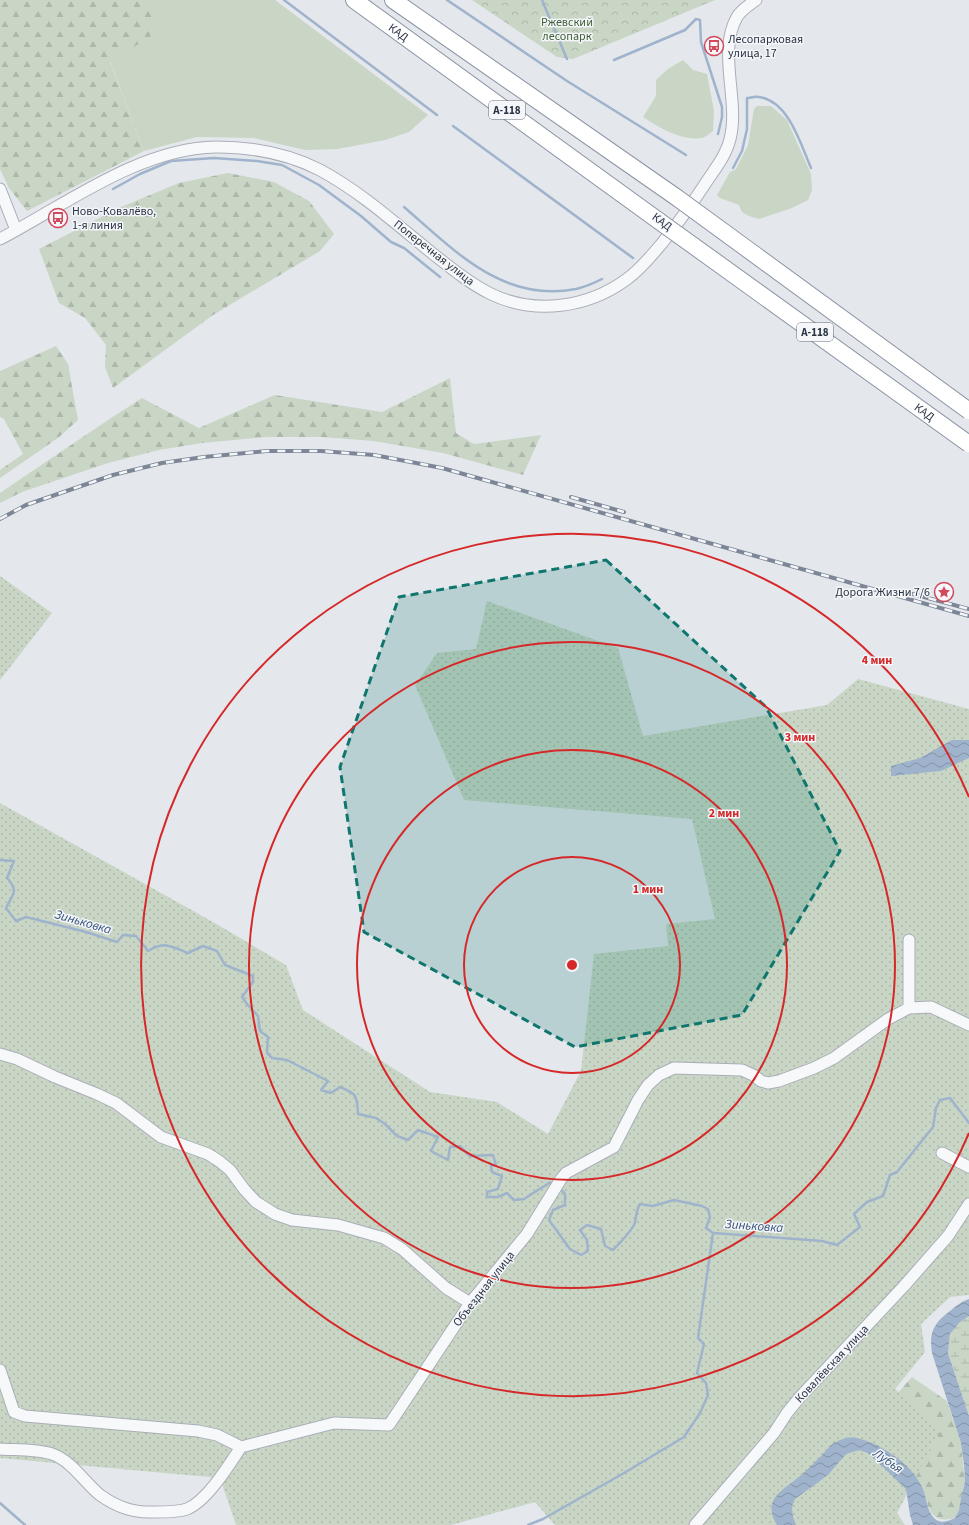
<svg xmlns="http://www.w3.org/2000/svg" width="969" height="1525" viewBox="0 0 969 1525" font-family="'Source Sans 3',sans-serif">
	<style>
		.grass { fill: #c9d6c5 }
		.forest { fill: url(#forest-firs) }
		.wetland { fill: url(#wetland-marsh) }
		.park { fill: url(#park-crowns) }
		.garden { fill: url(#garden-dots) }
		.water { fill: url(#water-waves) }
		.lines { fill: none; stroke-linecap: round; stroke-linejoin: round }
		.stream { stroke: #9fb4cc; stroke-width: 2.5 }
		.minor-casing { stroke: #a9aeb7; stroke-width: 13 }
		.highway-casing { stroke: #8b94a3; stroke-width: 18 }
		.minor { stroke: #f7f8fa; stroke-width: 11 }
		.highway { stroke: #fff; stroke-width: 16 }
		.rail-casing { stroke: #7d8696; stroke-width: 4 }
		.rail { stroke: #f4f6f9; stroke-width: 2.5; stroke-dasharray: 8; stroke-linecap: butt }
		.highway-bridge-casing { stroke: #8b94a3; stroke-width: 18; stroke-linecap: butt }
		.highway-bridge { stroke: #fff; stroke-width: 16 }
		.marked { fill: #0f766e; fill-opacity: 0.2; stroke: #0f766e; stroke-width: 3; stroke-dasharray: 8 5; stroke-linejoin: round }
		.ring { fill: none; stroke: #d62828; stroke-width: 2 }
		.labels { text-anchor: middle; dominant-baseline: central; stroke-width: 3; stroke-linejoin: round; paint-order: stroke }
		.shield { fill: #f4f6f9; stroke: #676e7b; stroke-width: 1 }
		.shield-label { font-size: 11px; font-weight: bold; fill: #2b3445 }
		.park-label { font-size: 12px; fill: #3f6138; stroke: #f4f6f9 }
		.street-label { font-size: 12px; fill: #2b3445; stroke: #f4f6f9 }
		.poi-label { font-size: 12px; fill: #2b3445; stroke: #f4f6f9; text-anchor: start }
		.water-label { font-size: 13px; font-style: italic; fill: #34527a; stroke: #f4f6f9 }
		.centre { fill: #d62828; stroke: #f4f6f9; stroke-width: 2 }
		.ring-label { font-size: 12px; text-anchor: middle; font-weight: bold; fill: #d62828; stroke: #f4f6f9; stroke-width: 3; stroke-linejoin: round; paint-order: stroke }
	</style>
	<defs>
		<pattern id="forest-firs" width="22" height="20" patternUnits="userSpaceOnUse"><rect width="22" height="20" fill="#c9d6c5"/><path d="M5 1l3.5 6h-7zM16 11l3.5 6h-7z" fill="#adb8ab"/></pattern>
		<pattern id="wetland-marsh" width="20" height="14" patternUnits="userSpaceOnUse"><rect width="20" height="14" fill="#c9d6c5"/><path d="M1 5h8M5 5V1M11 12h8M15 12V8" fill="none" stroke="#adb8ab"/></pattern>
		<pattern id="park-crowns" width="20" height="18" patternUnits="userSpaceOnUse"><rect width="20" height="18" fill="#c9d6c5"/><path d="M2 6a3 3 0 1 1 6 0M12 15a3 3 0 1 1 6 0" fill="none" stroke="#adb8ab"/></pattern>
		<pattern id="garden-dots" width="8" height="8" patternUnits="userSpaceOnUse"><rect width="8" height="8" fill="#c9d6c5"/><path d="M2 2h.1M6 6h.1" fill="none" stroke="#adb8ab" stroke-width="1.8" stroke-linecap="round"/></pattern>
		<pattern id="water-waves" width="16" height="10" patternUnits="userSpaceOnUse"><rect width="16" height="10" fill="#9fb4cc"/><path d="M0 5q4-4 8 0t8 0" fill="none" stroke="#8293a7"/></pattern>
	</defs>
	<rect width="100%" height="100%" fill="#e4e7ec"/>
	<path class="grass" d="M150,0H275L428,115L409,132L385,140L338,149L305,150L254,138L197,137L144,151L110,61L156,33V8Z
		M683,60L693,70L707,74L714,111L713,131C710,133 706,137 702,138C681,141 660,128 643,117L656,96V80L668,69Z
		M757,106H771L787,120L811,174L812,190L808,200L792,208L759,219L749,216L742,212L739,205L720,198L717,195L730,172L736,169L748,145L754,109Z"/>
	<path class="forest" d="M0,0H150L156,8V33L110,62L144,151L27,211L9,188L0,169Z
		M228,173L274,182L309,201L334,234L320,251L213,315L113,388L105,367L106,345L85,318L59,303L39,249L121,207L179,183Z
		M56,346L68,364L78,420L58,438L0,478V470L23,454L4,419L0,417V371Z
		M450,378L456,433L474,444L541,435L523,475L443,453L374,441L321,437H267L202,443L159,450L108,463L22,492L0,503V493L105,422L142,398L199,428L275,395L382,412Z
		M912,1377L947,1401L961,1443L965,1482L961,1497L959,1510L955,1518C928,1525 929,1505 922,1486L734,1494L880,1413Z"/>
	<path class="wetland" d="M969,1316V1416L948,1353L950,1334L960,1322Z"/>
	<path class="park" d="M472,0H715L573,59L557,57Z"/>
	<path class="garden" d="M0,576L52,613L0,680Z
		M487,601L618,648L643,736L827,705L858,679L969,709V1295L950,1297L921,1324L925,1352L895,1389L941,1430L897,1513L905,1525H555L535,1502L451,1525H236L220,1478L0,1458V803L213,922L286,965L303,1010L430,1092L497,1102L548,1134L581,1071L594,954L668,946L666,924L715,919L692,819L464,800L415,685L437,653L476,649Z"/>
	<path class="water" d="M952,740H969V758L941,771L891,776V766L920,758Z
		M969,1299V1316L960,1322L950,1334L948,1353L969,1416V1525H913L910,1515L906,1489L868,1453L859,1450L846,1454L828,1475L795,1499L792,1507L793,1517L796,1525H777C772,1517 769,1508 774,1499C780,1490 790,1484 799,1477C807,1470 814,1463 821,1456C825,1452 829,1446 834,1443C841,1439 850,1436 857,1438C881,1443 914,1466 923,1489C927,1499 927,1512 935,1519C941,1524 949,1521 955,1518L959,1510L961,1497L965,1482L964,1465L961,1443L932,1353C929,1332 933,1324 950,1311C956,1306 962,1301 969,1299Z"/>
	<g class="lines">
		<path class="stream" d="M284,0L437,115
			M447,0L567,81L686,155
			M542,0L567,59
			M614,60L685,30L696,19L700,20L701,42L722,107V117L718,134
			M453,126L633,258
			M733,168L742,151L747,129V98C750,98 755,96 759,97C789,101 801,145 811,168
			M113,189L140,174L171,161L214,158L257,161L282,165L319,185L361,216L391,242L404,248L440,277
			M404,207C455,251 503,303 576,289C585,287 594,283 602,279
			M0,860L14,861L7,878C19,891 13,894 6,908L16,921L26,917L86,932L117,942L123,935L136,936L148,951C165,941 171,946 188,953L203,946L217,951L225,965L253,976V982L242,997L247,1004L258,1016L260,1031L268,1037L267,1053L272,1058L287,1060L328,1081L321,1090L331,1093L340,1087C357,1094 357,1095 358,1114L376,1118L385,1124L397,1136L408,1140L418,1130L438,1137L431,1151L448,1160L450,1147L460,1146L470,1156L493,1155L496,1165H491L492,1172L502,1176L498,1189L487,1192V1197H498L507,1193L514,1200L524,1199L549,1183L553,1184
			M559,1187L565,1194V1205L553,1210L549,1220L570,1249L581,1255L588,1251L587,1240L580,1230L587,1225L601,1229L605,1246L613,1250C621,1242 629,1234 634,1225C637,1218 635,1212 640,1204L653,1206L674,1200L702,1206L708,1209L710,1217L706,1228L713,1233L822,1241L837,1245L860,1227L854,1214L867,1202L883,1196L890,1175L897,1172L933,1127L936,1108L940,1100L950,1098L969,1123
			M0,1503L25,1525
			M528,1525L543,1519L624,1473L684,1437L700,1413L708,1395L706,1383L697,1373L704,1344L698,1338L713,1233"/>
		<defs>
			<path id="minor" d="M0,189L16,230
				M0,239C65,205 140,148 216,147C253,147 287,153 320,170C361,192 396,224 432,253C451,268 469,283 491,294C535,315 588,308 627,279C641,269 652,255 663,242C678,223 692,204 705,184C714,170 726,156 730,139C740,101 717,52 737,17C741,10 749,5 756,0
				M909,1008V940
				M0,1054L17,1059L55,1077L97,1094L116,1103L161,1137L208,1154L219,1161L230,1170L244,1189L256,1202L275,1214L292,1220L338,1225L384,1238L402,1249L446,1288L470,1303
				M942,1153L969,1167
				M0,1370L14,1412L25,1416L198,1431L217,1435L241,1447
				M0,1449C15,1450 37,1449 52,1454C72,1461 84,1482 100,1495C117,1507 133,1513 154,1512C163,1512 179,1512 187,1509C207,1501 229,1465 241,1447L334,1423L389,1425L470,1303L527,1234L561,1179L566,1173L614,1147L638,1100L648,1085L659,1075L674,1068L742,1070L753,1075L761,1081L768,1083L779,1081L814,1068L834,1058L888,1019L909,1008L931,1007L969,1025
				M695,1525L774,1433L787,1413L800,1397L904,1286L948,1236L969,1204"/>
			<g id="highway">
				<path id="s1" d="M354,0L659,221"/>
				<path d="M393,0L676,197"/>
			</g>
		</defs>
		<use href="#minor" class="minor-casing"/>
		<use href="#highway" class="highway-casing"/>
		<use href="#minor" class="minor"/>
		<use href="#highway" class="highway"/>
		<defs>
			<path id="rail" d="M571,497L624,512
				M0,519L26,505L113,475L162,463L204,457L267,451H321L374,455L442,468L969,616
				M913,594L969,609"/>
		</defs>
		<use href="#rail" class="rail-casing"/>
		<use href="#rail" class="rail"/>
		<defs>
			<g id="highway-bridge">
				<path d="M676,197L969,411"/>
				<path id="s2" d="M659,221L969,444"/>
			</g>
		</defs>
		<use href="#highway-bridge" class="highway-bridge-casing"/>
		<use href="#highway-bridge" class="highway-bridge"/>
	</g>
	<path class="marked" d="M606,560L766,707L840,851L742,1015L575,1047L364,932L340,767L399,597Z"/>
	<g class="ring">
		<circle cx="572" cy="965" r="108"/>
		<circle cx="572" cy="965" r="215"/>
		<circle cx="572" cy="965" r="323"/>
		<path d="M969 1133A431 431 0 1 1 969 797"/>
	</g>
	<defs>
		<symbol id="bus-ring" viewBox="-11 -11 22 22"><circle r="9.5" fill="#f4f6f9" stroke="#d1495b" stroke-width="1.5"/><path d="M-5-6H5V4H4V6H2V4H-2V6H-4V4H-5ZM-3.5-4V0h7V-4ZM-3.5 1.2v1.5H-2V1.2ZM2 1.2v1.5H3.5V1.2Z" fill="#d1495b"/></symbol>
		<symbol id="sight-ring" viewBox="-11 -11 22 22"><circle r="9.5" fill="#f4f6f9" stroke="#d1495b" stroke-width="1.5"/><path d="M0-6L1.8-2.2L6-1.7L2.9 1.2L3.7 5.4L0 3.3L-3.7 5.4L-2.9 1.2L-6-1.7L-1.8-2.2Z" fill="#d1495b"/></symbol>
	</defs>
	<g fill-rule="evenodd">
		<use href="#bus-ring" x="703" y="35" width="22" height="22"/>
		<use href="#bus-ring" x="47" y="207" width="22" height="22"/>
		<use href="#sight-ring" x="933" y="581" width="22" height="22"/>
	</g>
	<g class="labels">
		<g class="shield">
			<rect x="489" y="101" width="36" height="18" rx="3"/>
			<rect x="797" y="323" width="36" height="18" rx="3"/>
		</g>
		<g class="shield-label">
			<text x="507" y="110">А-118</text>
			<text x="815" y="332">А-118</text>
		</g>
		<g class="park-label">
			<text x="567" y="22">Ржевский<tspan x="567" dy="14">лесопарк</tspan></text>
		</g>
		<g class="street-label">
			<text stroke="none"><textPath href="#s1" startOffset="55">КАД</textPath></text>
			<text transform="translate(662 222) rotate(36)">КАД</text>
			<text transform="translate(434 253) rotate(38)">Поперечная улица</text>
			<text stroke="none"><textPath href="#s2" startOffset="327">КАД</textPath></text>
			<text transform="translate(484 1289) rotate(-52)">Объездная улица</text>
			<text transform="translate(832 1364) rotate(-47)">Ковалёвская улица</text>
		</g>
		<g class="poi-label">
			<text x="728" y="39">Лесопарковая<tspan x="728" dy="14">улица, 17</tspan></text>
			<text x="72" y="211">Ново-Ковалёво,<tspan x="72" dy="14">1-я линия</tspan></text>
			<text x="930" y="592" text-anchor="end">Дорога Жизни 7/6</text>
		</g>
		<g class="water-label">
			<text transform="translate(83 922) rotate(16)">Зиньковка</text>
			<text transform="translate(754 1226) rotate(4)">Зиньковка</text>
			<text transform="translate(888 1461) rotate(35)">Лубья</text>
		</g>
	</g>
	<circle cx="572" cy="965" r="6" class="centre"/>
	<g class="ring-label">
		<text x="877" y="664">4 мин</text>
		<text x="800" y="741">3 мин</text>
		<text x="724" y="817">2 мин</text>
		<text x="648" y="893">1 мин</text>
	</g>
</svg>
